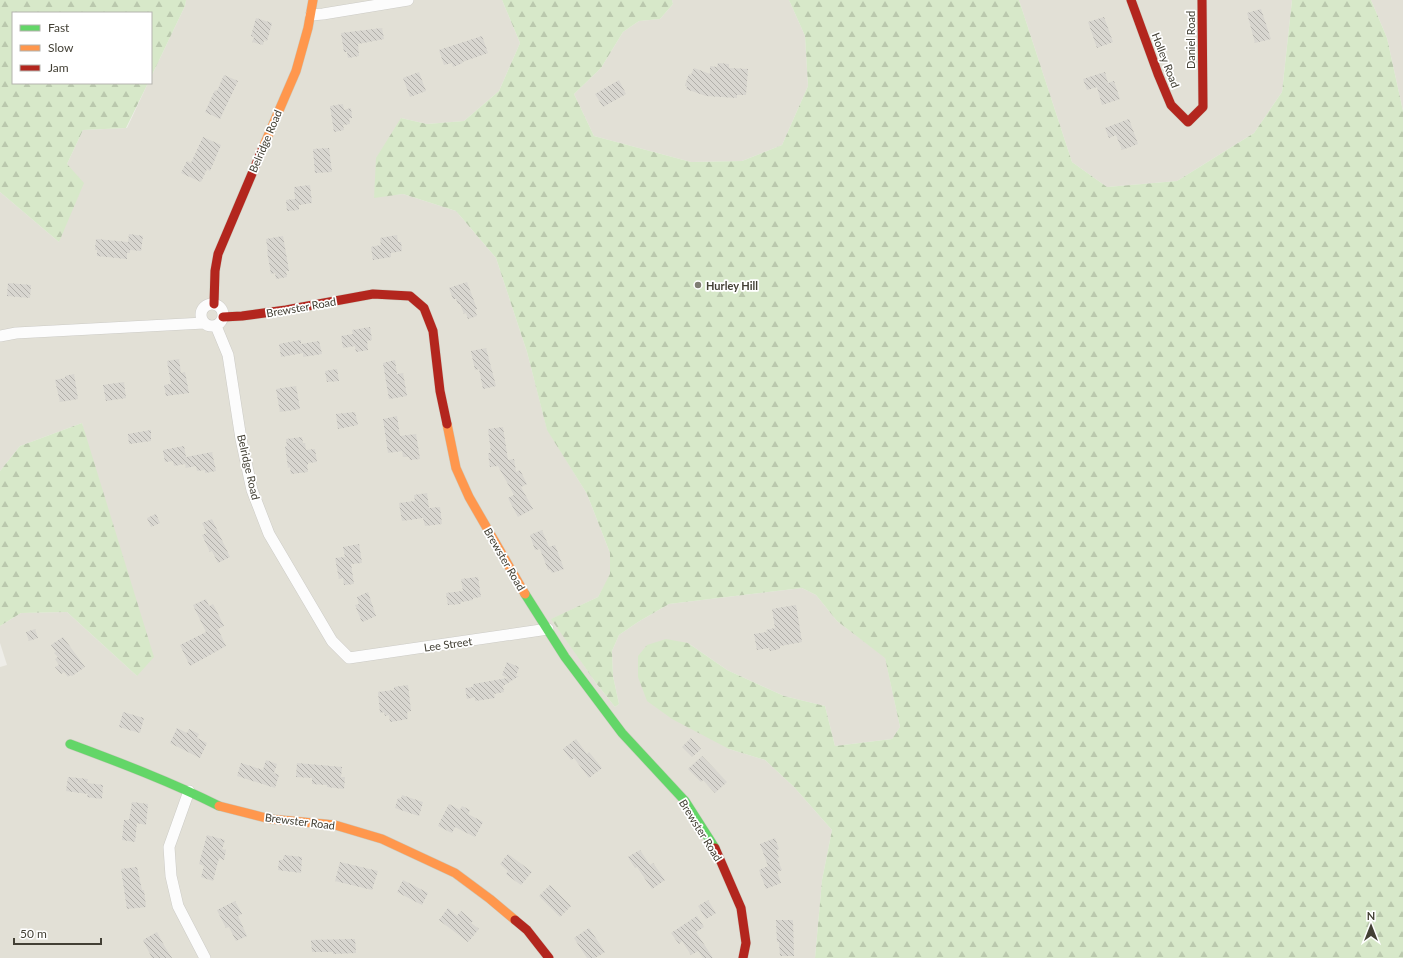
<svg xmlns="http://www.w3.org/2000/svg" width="1403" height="958" viewBox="0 0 1403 958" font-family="Lato,sans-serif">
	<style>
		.residential { fill: #e2e0d6 }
		.forest { fill: url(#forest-firs) }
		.building { fill: url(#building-back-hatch) }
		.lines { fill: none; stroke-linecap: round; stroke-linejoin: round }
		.street-casing { stroke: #cccbc6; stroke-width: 12 }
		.fast-casing { stroke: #cccbbf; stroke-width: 10 }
		.slow-casing { stroke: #cccbbf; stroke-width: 10 }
		.jam-casing { stroke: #cccbbf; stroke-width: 10 }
		.street { stroke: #fcfcfc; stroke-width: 11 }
		.fast { stroke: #63d668; stroke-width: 9 }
		.slow { stroke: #ff974d; stroke-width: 9 }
		.jam { stroke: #b3261e; stroke-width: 9 }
		.poi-dot { fill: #7f7d74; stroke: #fff; stroke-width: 1.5 }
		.labels { text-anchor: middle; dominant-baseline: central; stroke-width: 3.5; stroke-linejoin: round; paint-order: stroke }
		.street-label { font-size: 11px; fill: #434035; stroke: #fff }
		.poi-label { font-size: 11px; font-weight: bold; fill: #434035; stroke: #fff; text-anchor: start }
	</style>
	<defs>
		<pattern id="forest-firs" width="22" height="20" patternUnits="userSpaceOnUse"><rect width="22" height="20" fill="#d7e8c9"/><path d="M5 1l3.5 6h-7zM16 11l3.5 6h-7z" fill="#bac8ad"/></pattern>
		<pattern id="building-back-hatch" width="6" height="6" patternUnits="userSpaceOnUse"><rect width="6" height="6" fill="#d8d6d0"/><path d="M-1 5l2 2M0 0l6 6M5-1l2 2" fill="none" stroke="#b1afaa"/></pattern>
	</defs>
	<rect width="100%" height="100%" fill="#eeede8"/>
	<path class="residential" d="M186,0H502L520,43L499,91L464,121L427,124L401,118L374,197L403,194L456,211L496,258L527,352L547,429L587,494L610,553L611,574L598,597L552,619L596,683L615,707L619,704L613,676L612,651L619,635L638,622L669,604L802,588L816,595L837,621L885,657L900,727L892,739L835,746L825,706L784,696L727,670L688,643L729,749L765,760L794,787L832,830L822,880L815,958H0V667L7,665L0,643V626L21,613L67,612L137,676L82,423L20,446L0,471V192L59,242L67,164L83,130L127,128L148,83H151V77L185,6Z
		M672,0H789L805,36L808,86L782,145L742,161L691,162L594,136L574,94L601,68L623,32L639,21L660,19L673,4Z
		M1019,0H1292L1282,92L1254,133L1177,181L1107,187L1072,162Z
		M1371,0H1403V111L1387,38Z"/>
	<path class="forest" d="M0,0H186L185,6L151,77V13H13V83H148L126,128L83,130L67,164L84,183L59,242L0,192Z
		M502,0H672L673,4L660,19L639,21L623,32L601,68L574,94L594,136L691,162L742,161L782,145L808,86L805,36L789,0H1019L1072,162L1107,187L1177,181L1254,133L1282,92L1292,0H1371L1387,38L1403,111V958H815L822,880L832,830L794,787L765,760L729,749L672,719L647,701L638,677V656L647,645L666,639L688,643L727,670L784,696L825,706L835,746L892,739L900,727L885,658L837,621L816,595L802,588L669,604L638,622L619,635L612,651L613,676L619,704L615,707L596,683L551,619L598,597L610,574V553L587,494L547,430L527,352L496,258L456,211L403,194L374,198L376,158L401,118L427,124L464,121L499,91L520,43Z
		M82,423L154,657L137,676L67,612L21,613L0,626V471L20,446Z"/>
	<path class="building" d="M1261,9L1271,39L1255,43L1247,13Z
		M1104,17L1113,42L1097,48L1088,22Z
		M256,18L272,23L267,41L264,40L263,45L252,42L254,37L251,36Z
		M382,28L384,39L358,44L359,56L348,58L347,52H344L341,33Z
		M482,36L488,53L462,62L463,63L453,67L452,63L444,65L439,50Z
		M718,63L729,64V68L748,69L746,95H737V98L706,96L686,89L687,86L685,85L689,74L691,75L694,68L710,74V66L717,67Z
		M419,72L426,91L410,97L403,78Z
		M1105,72L1108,83L1114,81L1120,99L1102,105L1097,87L1087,90L1083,79Z
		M224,75L238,81L220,119L205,112L215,90L217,91Z
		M619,80L626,94L603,107L595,94Z
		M343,104L344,110L351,108L352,118H349L350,124L343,125L344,130L334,132L330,106Z
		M1129,119L1138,144L1122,150L1116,135L1109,138L1105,128Z
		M203,137L221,145L210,171L207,169L201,182L181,173L187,161L191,163Z
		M329,148L332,172L315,173L313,149Z
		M310,185L312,203L299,205V210L287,211L286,200L295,199L294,187Z
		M129,234L143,236L141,251L130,250V253H127V259L97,256V250H95L96,239L128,242Z
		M397,235L398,242H401L402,251L391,253V257L373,260L371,247L381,245L380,238Z
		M283,236L289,271H286L287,277L276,279L275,273L271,274L267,251H268L266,239Z
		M467,282L477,309L475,310L477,316L468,319L466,313L464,314L460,304H458L456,299H453L449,288Z
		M8,283L31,285L30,298L7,296Z
		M370,327L372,340L367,341L368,350L356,352L355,346L343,348L341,336L353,334L352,330Z
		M301,340V344L319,341L322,354L303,357V353L281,357L279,344Z
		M486,348L496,386L483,389L479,369L475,370L471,351Z
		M179,359L181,373L185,372L189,393L166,396L164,385L171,384L167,361Z
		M395,360L397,374L403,373L407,396L389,399L383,363Z
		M337,369L339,381L327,382L325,371Z
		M74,374L78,399L60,402L55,380L65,378V376Z
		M124,382L126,398L106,401L103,385Z
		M296,386L300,409L280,412L276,389Z
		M355,412L358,425L338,429L336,414Z
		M397,416L400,436L416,434L420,459L410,460L409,457H403L402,451L388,453L383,419Z
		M503,427L508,460L514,459L516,472L520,470L527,484L521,487L533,509L518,517L508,498L514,495L498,466L490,467L488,453H491L488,429Z
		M151,430V441L129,444L128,434Z
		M302,437L303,443H305L306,450L315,449L317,462L308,463V465H307L308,472L291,474L290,467L288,468L285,446H287L286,439Z
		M184,446L186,457L212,452L216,471L205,473V470L197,471L196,466L186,468L185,464L174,466L173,461L165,462L163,450Z
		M427,493L429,508L440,507L442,524L425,526L423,518L402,521L399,503L415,501L414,495Z
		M156,514L160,523L151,527L147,518Z
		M212,519L230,557L218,563L212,551L210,552L202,535L207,533L202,523Z
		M542,530L549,547L555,545L564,569L552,573L550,569L548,570L540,549L535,550L530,535Z
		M359,544L362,563L351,564L354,584L344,585L343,578L339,579L335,558L345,557L343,547Z
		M478,577L481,597L473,598V600L461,602V604L448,605L446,593L463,591L461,579Z
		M368,592L376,616L362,622L355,605L359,604L357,597Z
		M206,599L209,606L213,604L224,626L218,629L226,646L190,666L180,645L206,632L193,605Z
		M796,605L802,642L780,646V649L770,651L769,648L757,650L754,634L767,632L766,630L775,628L772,609Z
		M35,629L38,638L29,641L26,632Z
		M63,637L85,667L72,676L70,675L68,677L64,672L61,674L55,667L59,665L55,659L58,657L54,653L56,652L51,645Z
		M507,662L519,667L516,676H519L503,686L504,692L494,694L495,698L475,701V697L467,699L465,688L473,687V684L508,678L502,675Z
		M408,685L411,711L407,712L408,719L390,722L389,715L385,716L384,712L380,713L378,692L394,690V687Z
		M123,712L144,718L140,733L119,727Z
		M177,728L187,733L189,729L199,734L197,738L207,743L200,758L170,743Z
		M691,738L701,749L692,757L682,747Z
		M576,739L587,754L589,752L602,768L589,778L574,758L571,760L563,749Z
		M702,756L727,782L715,793L703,780L701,782L688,769Z
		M266,760L277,764L274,773L279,775L275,788L237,776L241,763L263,770Z
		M297,763L342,767L341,777H345L344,789L327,787V785L312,784V778L296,777Z
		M68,777L88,779L87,783L103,785L102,799L87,797L88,794L66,791Z
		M402,795L423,802L419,816L395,808L398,798L401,799Z
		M132,802L148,804L146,825L137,823L135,842L122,840L124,820H129Z
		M449,804L460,810L462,806L470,810L468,814L483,822L475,837L455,827L452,833L438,826Z
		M207,835L225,840L222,849L226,850L224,860L219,858L213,881L201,877L204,866L199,864Z
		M775,838L779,849L776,850L779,858H777L782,870L777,872L781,883L766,889L759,870L768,866L760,844Z
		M640,850L650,865L653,863L665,880L652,889L637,867L635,868L628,857Z
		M508,854L532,872L521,885L506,874L508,871L500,864Z
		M284,855L302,857L301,873L278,870L279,860H283Z
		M340,862L378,871L372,890L335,881Z
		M137,867L142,890H144L146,907L127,909L121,869Z
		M403,880L428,893L422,905L397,892Z
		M550,885L571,906L560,917L539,896Z
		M708,900L716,913L706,919L698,906Z
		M235,901L242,914L238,916L247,936L236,941L229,927L226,928L217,910Z
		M448,908L457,916L461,911L473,921L471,923L479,929L468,942L439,920Z
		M697,916L704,927L696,932L713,958H703L698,951L691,955L682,941L679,944L671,933Z
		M776,920H793L794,956H780L779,942H777Z
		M589,928L605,952L595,958H587L574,938Z
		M157,932L165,947L172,958H152L143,940Z
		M355,939L356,953L333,954V952H312L311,940Z"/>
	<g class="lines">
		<defs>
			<path id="street" d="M311,15L323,14L408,0
				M201 315a11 11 0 1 1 22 0a11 11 0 1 1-22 0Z
				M216,326L228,355L241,439L252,490L269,534L332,641L349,658L548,629
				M0,336L16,333L204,323
				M189,791L169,847L171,876L178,906L205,958"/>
			<path id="fast" d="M525,594L565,657L622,733L685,801L715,848
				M70,744C121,763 171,782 219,806"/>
			<path id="slow" d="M262,150L296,71L308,28L313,0
				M447,424L456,468L469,497L525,594
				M219,806L270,819L335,825L382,839L455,873L490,899L515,920"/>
			<path id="jam" d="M1131,0L1158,74L1171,105L1188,122L1203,107L1202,0
				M214,304L215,271L218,254L262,150
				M223,317L242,316L286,310L373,294L410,296L424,308L433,331L440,391L447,424
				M715,848L741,908L746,943L743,958
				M515,920L527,930L549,958"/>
		</defs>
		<use href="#street" class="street-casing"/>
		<use href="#fast" class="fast-casing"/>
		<use href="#slow" class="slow-casing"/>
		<use href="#jam" class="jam-casing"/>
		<use href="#street" class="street"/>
		<use href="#fast" class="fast"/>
		<use href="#slow" class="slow"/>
		<use href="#jam" class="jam"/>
	</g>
	<circle class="poi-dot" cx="698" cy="285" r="4"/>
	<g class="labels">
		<g class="street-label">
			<text transform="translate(1190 40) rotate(-90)">Daniel Road</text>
			<text transform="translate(1166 60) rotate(69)">Holley Road</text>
			<text transform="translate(265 141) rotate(-67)">Belridge Road</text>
			<text transform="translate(301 307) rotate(-10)">Brewster Road</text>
			<text transform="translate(249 467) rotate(77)">Belridge Road</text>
			<text transform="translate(505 559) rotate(60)">Brewster Road</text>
			<text transform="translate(448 644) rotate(-8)">Lee Street</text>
			<text transform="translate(300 821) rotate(7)">Brewster Road</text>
			<text transform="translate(701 830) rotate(58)">Brewster Road</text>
		</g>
		<g class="poi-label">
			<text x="706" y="285">Hurley Hill</text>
		</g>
	</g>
	<rect x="12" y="12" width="140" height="72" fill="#ffffff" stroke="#b4b3ae"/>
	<rect x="20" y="25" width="20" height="6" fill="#63d668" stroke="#b4b3ae"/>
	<text x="48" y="32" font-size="12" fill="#434035">Fast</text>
	<rect x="20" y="45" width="20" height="6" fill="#ff974d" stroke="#b4b3ae"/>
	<text x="48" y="52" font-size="12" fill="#434035">Slow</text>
	<rect x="20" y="65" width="20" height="6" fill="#b3261e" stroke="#b4b3ae"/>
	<text x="48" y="72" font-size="12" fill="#434035">Jam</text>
	<g transform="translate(1371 926)" stroke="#ffffff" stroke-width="3" paint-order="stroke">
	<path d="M0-3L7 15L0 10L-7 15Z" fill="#434035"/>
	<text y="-6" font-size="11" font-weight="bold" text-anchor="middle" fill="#434035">N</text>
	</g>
	<path d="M14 938v6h87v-6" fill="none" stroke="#434035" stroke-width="2"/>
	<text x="20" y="938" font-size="12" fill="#434035" stroke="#ffffff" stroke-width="3" paint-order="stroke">50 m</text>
</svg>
